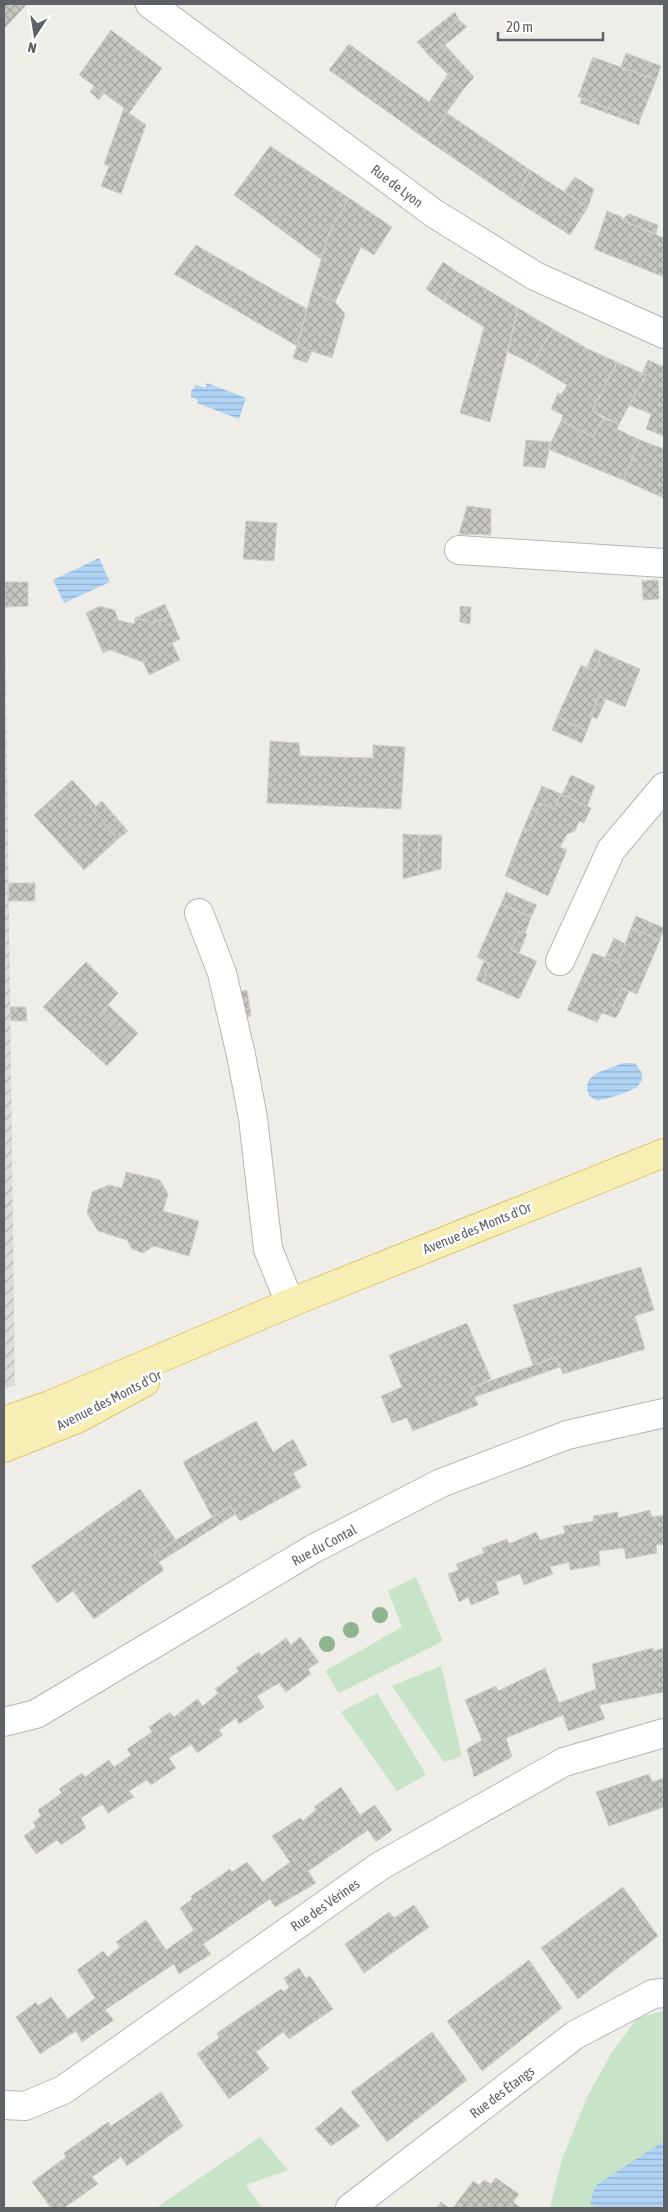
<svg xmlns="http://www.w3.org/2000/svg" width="668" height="2212" viewBox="0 0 668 2212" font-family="'Asap Condensed',sans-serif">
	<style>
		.industrial { fill: url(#industrial-furrows) }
		.grass { fill: #c7e3c8 }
		.water { fill: url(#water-rules) }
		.building { fill: url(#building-cross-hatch); stroke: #d3cfc6 }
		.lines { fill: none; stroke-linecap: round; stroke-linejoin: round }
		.street-casing { stroke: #b4b6ba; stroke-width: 30 }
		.secondary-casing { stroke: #b3b5ba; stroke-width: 30 }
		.primary-casing { stroke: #e2c66d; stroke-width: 30 }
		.street { stroke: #fff; stroke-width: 28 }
		.secondary { stroke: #fff; stroke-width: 28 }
		.primary { stroke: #f6eeb5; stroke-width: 28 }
		.tree { fill: #8fb38e }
		.labels { text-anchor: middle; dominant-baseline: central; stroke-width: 5; stroke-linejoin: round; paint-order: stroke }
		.street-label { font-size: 14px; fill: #5e6165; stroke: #fff }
	</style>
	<defs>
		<pattern id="industrial-furrows" width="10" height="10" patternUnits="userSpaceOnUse" patternTransform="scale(1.25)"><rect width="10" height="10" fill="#dedcd9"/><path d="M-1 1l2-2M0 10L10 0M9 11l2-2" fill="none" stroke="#b7b6b4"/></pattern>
		<pattern id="water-rules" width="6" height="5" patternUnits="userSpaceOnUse" patternTransform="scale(1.25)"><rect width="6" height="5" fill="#b0d4f6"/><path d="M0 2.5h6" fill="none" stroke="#92afcb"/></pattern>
		<pattern id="building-cross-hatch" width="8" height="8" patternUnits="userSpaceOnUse" patternTransform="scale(1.25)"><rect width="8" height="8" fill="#c7c7c1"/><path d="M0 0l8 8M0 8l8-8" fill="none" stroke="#a5a5a0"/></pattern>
	</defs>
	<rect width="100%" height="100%" fill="#efede7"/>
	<path class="industrial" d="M4,526L15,1385L4,1390Z"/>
	<path class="grass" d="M416,1577L443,1641L339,1693L325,1671L402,1627L388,1591Z
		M441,1666L462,1756L444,1762L392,1686Z
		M377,1693L426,1775L397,1791L341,1712Z
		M664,2011V2208H550L562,2159L587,2097L611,2054L637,2018Z
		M260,2137L288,2170L246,2185L261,2207L156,2208Z"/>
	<path class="water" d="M207,383L246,398L239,419L197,403L198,400L191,397V391L196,385L205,388Z
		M99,558L110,582L64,603L53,580Z
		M623,1063H635L642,1073V1081C641,1081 638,1086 637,1087C632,1091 600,1102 596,1100C585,1096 584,1081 594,1075C602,1070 614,1067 623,1063Z
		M664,2141V2208H600L590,2204L595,2186Z"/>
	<path class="building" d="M4,4H27L4,29Z
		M455,12L459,20L425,51L417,42Z
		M459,20L467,27L430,57L425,51Z
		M111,30L162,68L129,113L146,125L121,194L101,186L109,166L104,164L124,108L79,75Z
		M349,44L429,102L446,77L463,90L427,140L329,70Z
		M445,45L474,77L463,90L446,77L448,74L430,57Z
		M626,53L661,66L656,80L621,67Z
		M593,57L656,80L640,120L578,97Z
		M94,86L104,93L99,100L90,92Z
		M582,98L640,120L639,125L580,103Z
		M447,113L530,170L516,201L427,140Z
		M270,146L349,198L329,233L321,259L234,195Z
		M530,170L588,207L570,235L516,201Z
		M575,177L594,189L588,207L564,192Z
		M349,198L392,227L374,255L361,247L335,302L312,291L329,233Z
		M607,211L622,217L621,220L664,238V277L594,249Z
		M629,214L658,225L656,234L621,220Z
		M196,245L307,309L297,346L174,274Z
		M443,262L459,273L443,301L426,289Z
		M459,273L518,308L490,422L460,413L484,327L443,301Z
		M312,291L335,302L345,314L332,358L297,346Z
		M518,308L553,329L532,364L508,352Z
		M553,329L588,349L617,362L592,411L603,418L593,437L561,421L563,415L551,409L558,393L561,395L567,385L532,364Z
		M297,346L312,351L307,363L293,358Z
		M648,360L664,367V436L646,429L651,414L629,405L646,375L642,373Z
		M617,362L646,375L619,424L592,411Z
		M603,418L619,424L617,429L640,440L623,480L548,449L561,421L593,437Z
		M526,440L551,442L545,468L523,466Z
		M640,440L664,449V498L623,480Z
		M467,506L491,509V535L459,534Z
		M246,521L277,523L274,561L243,559Z
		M658,580L659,599L643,600L642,581Z
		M5,582H28V606L5,607Z
		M165,604L170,616L154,623L135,618Z
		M100,606L115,610L118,620L134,624L135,618L154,623L170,616L180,639L172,643L180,660L149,675L143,662L110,650L103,653L86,613Z
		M460,606L471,607L470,624L460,622Z
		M595,649L603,653L594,671L587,667Z
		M603,653L640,669L625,707L599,696L587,731L557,717L581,665L594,671Z
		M599,696L606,699L597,719L590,716Z
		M557,717L587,731L582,743L552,730Z
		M270,741L299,743L300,756L373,758V745L405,747L401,809L267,803Z
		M571,775L595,786L587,806L562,795Z
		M72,780L96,806L92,810L118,839L84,870L34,815Z
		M542,786L561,794L554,809L541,803L529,831L523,829Z
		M561,794L591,808L584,823L579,821L575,831L567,834L560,847L567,850L548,896L505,876L523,829L529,831L541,803L554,809Z
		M102,801L128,831L118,839L92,810Z
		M403,834L419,835L418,875L403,879Z
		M419,835H442L441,869L418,875Z
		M9,883H35V901H8Z
		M506,892L537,905L531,917L501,904Z
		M501,904L531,917L525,933L519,931L511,950L537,961L519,999L482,983L490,964L477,957Z
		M636,916L664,928L660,940L631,928Z
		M631,928L660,940L637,994L622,988L613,1007L620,1011L616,1018L602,1013L597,1022L567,1010L593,953L618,963Z
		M519,931L527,934L519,953L511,950Z
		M614,938L626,944L618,963L605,958Z
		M484,961L490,964L482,983L476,980Z
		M86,962L118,993L102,1012L131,1041L107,1066L43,1007Z
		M622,988L629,991L620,1011L613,1007Z
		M247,990L250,1008L238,1010L232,993Z
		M108,1005L138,1033L131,1041L102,1012Z
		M10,1007H26L27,1021H11Z
		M250,1008L251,1016L240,1018L238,1010Z
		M126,1172L160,1180L168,1194L163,1211L199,1221L189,1256L154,1246L143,1253L132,1249L127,1240L98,1231L87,1213L92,1192L109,1185L122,1188Z
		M641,1267L654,1310L635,1316L645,1349L563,1374L556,1357L533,1365L513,1305Z
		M467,1323L491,1379L471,1388L478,1405L413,1431L407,1418L392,1423L381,1396L402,1387L389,1355Z
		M556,1357L560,1367L475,1397L471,1388Z
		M256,1421L273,1452L293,1439L307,1465L293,1473L301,1487L240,1521L230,1506L212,1517L183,1462Z
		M140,1489L176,1540L154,1554L164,1570L94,1619L73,1591L57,1603L31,1566Z
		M230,1506L236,1514L159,1562L154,1554Z
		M650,1510L652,1517L664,1515V1544L656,1545L657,1553L626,1559L624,1548L599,1551L600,1565L570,1570L569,1562L550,1567L553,1574L524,1585L520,1574L496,1582L499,1594L471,1605L468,1597L459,1602L448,1574L459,1570L456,1564L484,1553L482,1548L507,1539L509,1544L536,1532L540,1540L565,1533L563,1526L594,1521L593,1516L618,1512V1518Z
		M300,1637L319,1662L308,1669L311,1674L286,1692L279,1683L257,1696L264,1707L239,1724L236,1718L219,1730L223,1735L197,1753L191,1744L169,1758L176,1768L151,1785L147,1780L129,1791L134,1797L108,1813L102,1804L81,1818L86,1828L61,1845L57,1840L36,1854L24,1836L36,1827L33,1822L41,1816L38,1810L62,1793L59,1789L82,1773L85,1777L109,1760L114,1767L131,1755L127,1749L152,1732L149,1727L170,1712L174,1717L197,1699L203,1706L218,1693L215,1689L239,1671L236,1668L259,1652L261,1656L286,1638L291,1645Z
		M653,1648V1651L664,1648V1692L599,1705L605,1719L568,1731L563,1715L506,1738L512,1757L474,1777L467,1749L482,1740L465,1700L496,1686L498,1691L545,1668L559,1703L596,1689L592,1664Z
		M649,1774L652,1782L664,1778V1807L609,1826L596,1792Z
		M341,1787L360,1815L375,1805L392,1830L376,1842L368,1830L308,1871L316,1883L275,1907L270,1899L203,1944L211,1954L179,1974L174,1964L105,2010L114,2020L82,2042L76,2031L40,2054L16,2017L36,2002L38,2006L51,1997L68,2019L95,1998L77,1970L103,1951L108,1957L120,1947L116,1942L146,1920L166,1950L194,1930L180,1908L192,1899L191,1896L230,1869L232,1872L247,1862L263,1882L290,1862L272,1836L300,1818L303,1821L316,1810L314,1807Z
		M623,1887L658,1936L578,1999L541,1948Z
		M414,1905L429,1927L364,1973L345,1944L389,1912L394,1918Z
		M529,1960L562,2008L482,2071L447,2021Z
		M299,1968L306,1978L310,1976L333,2009L289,2039L283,2032L256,2052L269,2069L229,2099L197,2054L219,2038L217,2033L281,1989L284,1992L289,1987L284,1978Z
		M432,2032L467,2080L387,2142L351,2092Z
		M161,2092L183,2126L127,2166L121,2157L92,2177L98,2184L64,2208H51L32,2182L66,2157L64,2153L108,2122L111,2126Z
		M341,2107L360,2126L331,2146L315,2129Z
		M496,2178L519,2194L513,2202L521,2208H453L473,2181L479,2185L484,2180L491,2184Z
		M441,2202L449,2208H436Z"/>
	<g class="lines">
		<defs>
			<path id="street" d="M459,550L664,563
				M199,913L222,973L241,1055L253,1118L268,1249L290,1303
				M560,961L611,850L664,787
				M4,1722L36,1714L313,1549L441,1483L567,1435L664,1413
				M4,2105L25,2106L63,2090L380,1866L564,1762L664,1733
				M350,2208L575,2035L653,1994L664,1993"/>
			<path id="secondary" d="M150,4L435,214L535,276L664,334"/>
			<path id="primary" d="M4,1421L50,1405L290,1303L664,1153
				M4,1448L79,1418L145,1382"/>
		</defs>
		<use href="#street" class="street-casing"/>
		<use href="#secondary" class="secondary-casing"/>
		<use href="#primary" class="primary-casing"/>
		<use href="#street" class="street"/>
		<use href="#secondary" class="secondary"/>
		<use href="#primary" class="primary"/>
	</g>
	<g class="tree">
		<circle cx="380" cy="1615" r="8"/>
		<circle cx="351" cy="1630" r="8"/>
		<circle cx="327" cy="1644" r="8"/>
	</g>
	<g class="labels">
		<g class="street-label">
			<text transform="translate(397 186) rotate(37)">Rue de Lyon</text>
			<text transform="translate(477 1228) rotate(-22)">Avenue des Monts d'Or</text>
			<text transform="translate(109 1400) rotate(-27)">Avenue des Monts d'Or</text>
			<text transform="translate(324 1545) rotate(-28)">Rue du Contal</text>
			<text transform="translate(325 1905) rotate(-35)">Rue des Vérines</text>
			<text transform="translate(502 2092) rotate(-37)">Rue des Étangs</text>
		</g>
	</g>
	<rect width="668" height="2212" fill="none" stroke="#5e6165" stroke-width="10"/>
	<g transform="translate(35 35) rotate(192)" stroke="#ffffff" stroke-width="4" paint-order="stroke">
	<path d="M0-4L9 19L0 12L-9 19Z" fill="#5e6165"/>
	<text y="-8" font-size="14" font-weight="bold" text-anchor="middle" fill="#5e6165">N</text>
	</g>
	<path d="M498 32v8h105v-8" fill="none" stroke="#5e6165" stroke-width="2.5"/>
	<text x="506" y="32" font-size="15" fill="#5e6165" stroke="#ffffff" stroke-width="4" paint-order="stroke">20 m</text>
</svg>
